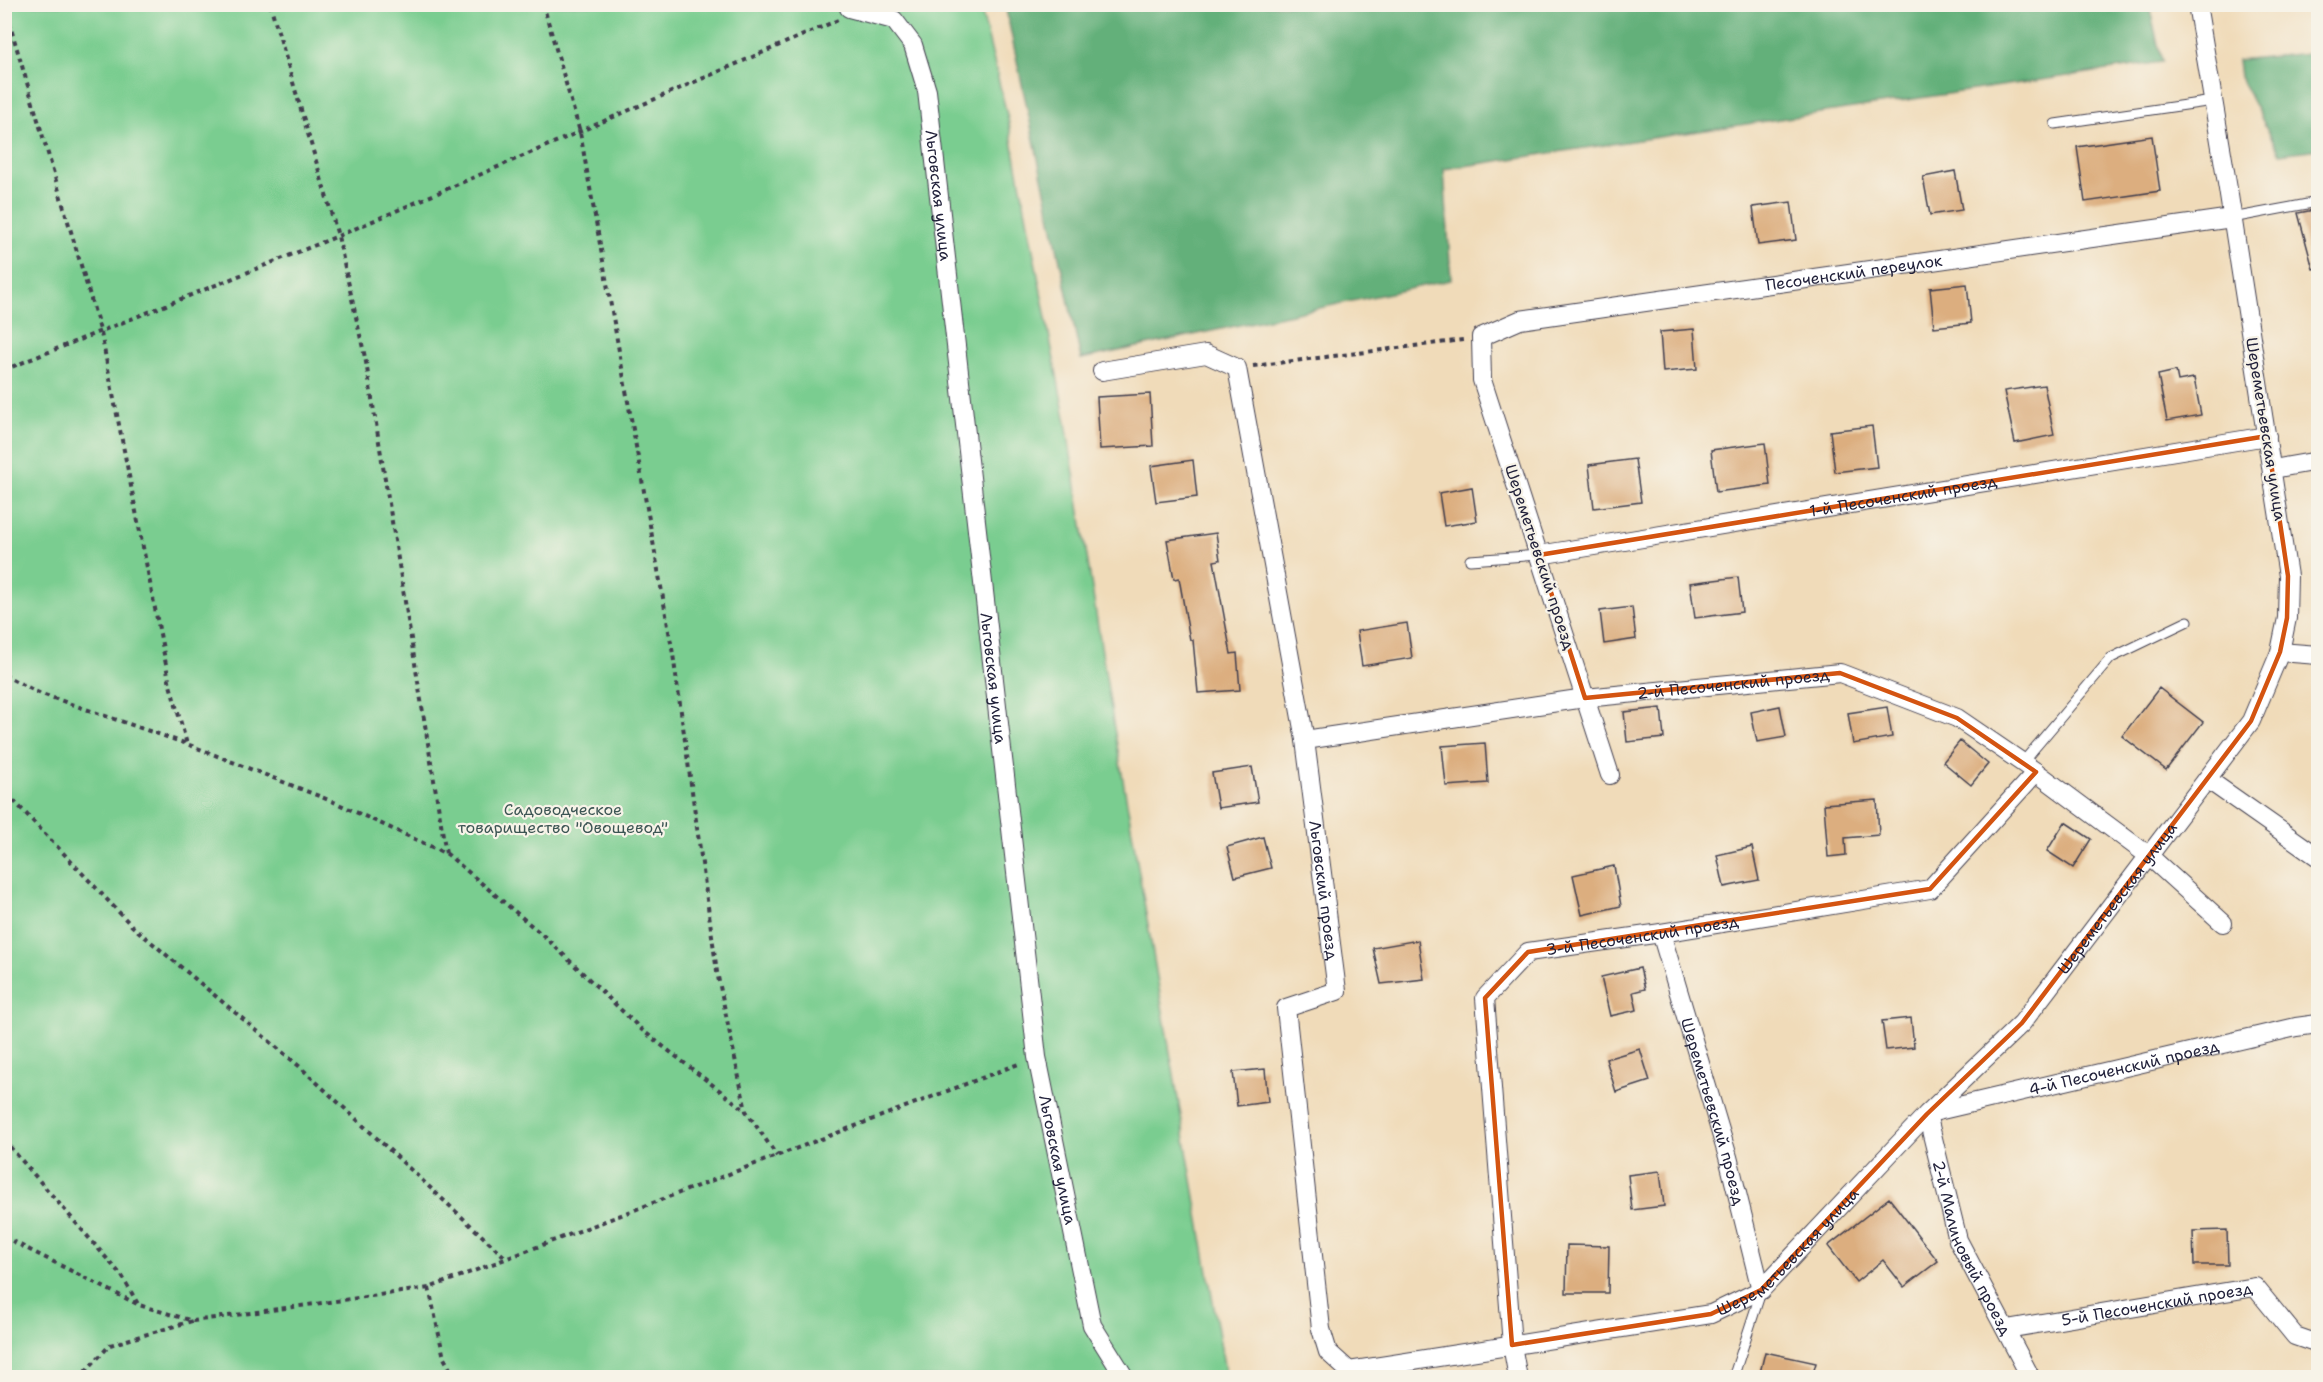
<svg xmlns="http://www.w3.org/2000/svg" width="2323" height="1382" viewBox="0 0 2323 1382" font-family="'Shantell Sans',sans-serif">
	<style>
		.green { fill: #7acd90; stroke: #4e7866; stroke-width: 1.5 }
		.forest { fill: #63b07a; stroke: #42695a; stroke-width: 1.5 }
		.building { fill: #dcae7f }
		.lines { fill: none; stroke-linecap: round; stroke-linejoin: round }
		.service-casing { stroke: #413e4e; stroke-width: 11 }
		.minor-casing { stroke: #413e4e; stroke-width: 20 }
		.path { stroke: #413e4e; stroke-width: 4; stroke-dasharray: 4.5 4.5; stroke-linecap: butt }
		.service { stroke: #fff; stroke-width: 9 }
		.minor { stroke: #fff; stroke-width: 18 }
		.marked { fill: none; stroke: #d45411; stroke-width: 4.5; stroke-linejoin: round }
		.labels { text-anchor: middle; dominant-baseline: central; stroke-width: 4.5; stroke-linejoin: round; paint-order: stroke }
		.street-label { font-size: 16px; fill: #22223b; stroke: #f7f3e8 }
		.park-label { font-size: 16px; fill: #3c5554; stroke: #f7f3e8 }
	</style>
	<rect width="100%" height="100%" fill="#f7f3e8"/>
	<filter id="ink" filterUnits="userSpaceOnUse"><feTurbulence type="fractalNoise" baseFrequency=".0167" numOctaves="2"/><feDisplacementMap in="SourceGraphic" scale="12" xChannelSelector="R" yChannelSelector="G"/><feConvolveMatrix kernelMatrix="1 2 1 2 8 2 1 2 1" color-interpolation-filters="sRGB"/></filter>
	<filter id="wash" filterUnits="userSpaceOnUse"><feTurbulence type="fractalNoise" baseFrequency=".008" numOctaves="4" result="noise"/><feDisplacementMap in="SourceGraphic" scale="24" xChannelSelector="R" yChannelSelector="G"/><feGaussianBlur stdDeviation="1.35" result="paint"/><feColorMatrix in="noise" values="0 0 0 0 0 0 0 0 0 0 0 0 0 0 0 0 0 1.4 0 .05"/><feComposite in="paint" operator="in"/></filter>
	<g filter="url(#wash)">
		<rect width="100%" height="100%" fill="#f0dbb9"/>
		<path class="green" d="M5,5H980L1008,119L1066,423L1113,722L1226,1377L5,1378Z"/>
		<path class="forest" d="M1005,5H2149L2162,62L1444,169L1451,280L1081,359Z
			M2318,52V149L2280,154L2240,77L2238,60Z"/>
		<g id="blocks">
			<path class="building" d="M2152,136L2160,191L2085,202L2077,147Z
				M1955,171L1962,210L1930,215L1923,177Z
				M1791,202L1796,240L1758,245L1753,207Z
				M2319,209V268L2313,269L2298,213Z
				M1967,284L1971,323L1934,327L1930,288Z
				M1694,329L1697,369L1663,372L1660,332Z
				M2176,371L2178,381L2194,378L2201,415L2167,421L2158,375Z
				M2044,385L2054,435L2015,443L2004,391Z
				M1150,394L1153,446L1100,449L1097,397Z
				M1872,426L1877,467L1835,472L1830,431Z
				M1765,443L1770,485L1716,492L1711,450Z
				M1635,459L1641,502L1594,508L1589,465Z
				M1193,460L1197,497L1156,502L1151,466Z
				M1472,487L1477,521L1444,526L1439,493Z
				M1216,533L1220,560L1214,561L1231,654L1237,653L1240,690L1198,693L1193,640H1190L1179,578L1174,579L1167,540Z
				M1738,577L1742,612L1695,618L1690,583Z
				M1632,607L1636,639L1604,644L1600,611Z
				M1407,623L1412,658L1362,666L1357,631Z
				M2159,688L2203,722L2166,770L2122,736Z
				M1780,706L1786,737L1757,742L1751,712Z
				M1887,707L1892,737L1853,744L1848,713Z
				M1661,708L1664,738L1627,742L1624,712Z
				M1960,741L1988,764L1971,785L1943,762Z
				M1485,743L1488,783L1446,786L1442,746Z
				M1252,767L1258,802L1218,808L1212,773Z
				M1877,800L1879,835L1845,838L1846,855L1828,857L1824,804Z
				M2065,822L2091,839L2073,868L2047,851Z
				M1263,837L1271,868L1235,877L1227,847Z
				M1752,847L1759,880L1724,887L1717,855Z
				M1614,866L1621,906L1582,915L1573,875Z
				M1418,940L1424,979L1381,984L1373,948Z
				M1640,968L1645,989L1633,992L1637,1010L1610,1016L1601,977Z
				M1911,1018L1914,1047L1886,1050L1882,1021Z
				M1640,1049L1650,1081L1616,1092L1606,1059Z
				M1265,1069L1268,1102L1237,1106L1233,1072Z
				M1660,1171L1664,1206L1632,1210L1628,1175Z
				M1889,1198L1938,1261L1904,1287L1883,1260L1856,1282L1828,1246Z
				M2227,1230L2228,1265H2194L2193,1231Z
				M1567,1245L1609,1246L1608,1293H1566Z
				M1765,1352L1816,1363L1812,1377H1759Z"/>
		</g>
	</g>
	<g filter="url(#ink)">
		<use href="#blocks" fill-opacity="0" stroke="#413e4e" stroke-width="1.5"/>
		<g class="lines">
			<defs>
				<path id="service" d="M2055,124L2213,101
					M2232,218L2318,202
					M1470,560L1539,555
					M2022,763L2111,658L2188,621
					M1733,1378L1761,1292"/>
				<g id="minor">
					<path id="s1" d="M849,8L894,20L913,45L927,91L1037,1057L1092,1325L1125,1378"/>
					<path id="s2" d="M1102,371L1206,354L1237,368L1305,740L1337,991L1286,1008L1321,1329L1328,1352L1349,1371L1711,1314L1761,1290L1927,1114L2022,1023L2251,721L2280,652L2287,618L2288,576L2228,189L2197,4"/>
					<path d="M2273,469L2318,461"/>
					<path id="s3" d="M1539,555L2267,436"/>
					<path d="M2280,652L2318,655"/>
					<path id="s4" d="M1305,740L1585,698L1840,673L1957,718L2036,772L2149,856L2223,923"/>
					<path id="s5" d="M1610,775L1482,380L1481,337L1520,320L2232,218"/>
					<path d="M2207,779L2318,857"/>
					<path id="s6" d="M1661,933L1728,1157L1761,1290"/>
					<path id="s7" d="M1929,1113L2296,1027L2318,1024"/>
					<path id="s8" d="M1927,1114L1958,1240L2031,1378"/>
					<path id="s9" d="M2007,1329L2255,1287L2295,1336L2318,1344"/>
					<path id="s10" d="M1518,1378L1512,1345L1485,998L1528,952L1661,933L1930,889L2036,772"/>
				</g>
			</defs>
			<use href="#service" class="service-casing"/>
			<use href="#minor" class="minor-casing"/>
			<path class="path" d="M270,4L338,236L366,362L446,854
				M543,4L580,132L673,654L717,972L746,1111L777,1156
				M4,5L101,333L170,685L187,744
				M1253,366L1463,340
				M4,370L338,236L838,20
				M4,675L39,693L187,744L334,802L447,854L545,937L642,1030L746,1111
				M4,785L14,801L132,926L299,1066L507,1259
				M4,1140L122,1276L138,1304
				M4,1237L139,1305L193,1321L429,1288L1021,1063
				M429,1288L444,1358L455,1378
				M79,1378L110,1345L192,1321"/>
			<use href="#service" class="service"/>
			<use href="#minor" class="minor"/>
		</g>
	</g>
	<path class="marked" d="M2267,436L2288,576L2287,618L2280,652L2251,721L2022,1023L1927,1114L1761,1290L1711,1314L1512,1345L1485,998L1528,952L1930,889L2036,772L1957,718L1840,673L1585,698L1539,555Z"/>
	<g class="labels">
		<g class="street-label">
			<text stroke="none"><textPath href="#s1" startOffset="231">Льговская улица</textPath></text>
			<text stroke="none"><textPath href="#s5" startOffset="838">Песоченский переулок</textPath></text>
			<text transform="translate(2266 429) rotate(81)">Шереметьевская улица</text>
			<text stroke="none"><textPath href="#s3" startOffset="369">1-й Песоченский проезд</textPath></text>
			<text transform="translate(1540 557) rotate(72)">Шереметьевский проезд</text>
			<text stroke="none"><textPath href="#s1" startOffset="717">Льговская улица</textPath></text>
			<text stroke="none"><textPath href="#s4" startOffset="432">2-й Песоченский проезд</textPath></text>
			<text stroke="none"><textPath href="#s2" startOffset="669">Льговский проезд</textPath></text>
			<text stroke="none"><textPath href="#s2" startOffset="2152">Шереметьевская улица</textPath></text>
			<text stroke="none"><textPath href="#s10" startOffset="560">3-й Песоченский проезд</textPath></text>
			<text stroke="none"><textPath href="#s7" startOffset="200">4-й Песоченский проезд</textPath></text>
			<text stroke="none"><textPath href="#s6" startOffset="186">Шереметьевский проезд</textPath></text>
			<text stroke="none"><textPath href="#s1" startOffset="1203">Льговская улица</textPath></text>
			<text stroke="none"><textPath href="#s8" startOffset="142">2-й Малиновый проезд</textPath></text>
			<text stroke="none"><textPath href="#s2" startOffset="1666">Шереметьевская улица</textPath></text>
			<text stroke="none"><textPath href="#s9" startOffset="152">5-й Песоченский проезд</textPath></text>
		</g>
		<g class="park-label">
			<text x="563" y="809">Садоводческое<tspan x="563" dy="18">товарищество "Овощевод"</tspan></text>
		</g>
	</g>
	<rect width="2323" height="1382" fill="none" stroke="#f7f3e8" stroke-width="24"/>
</svg>
